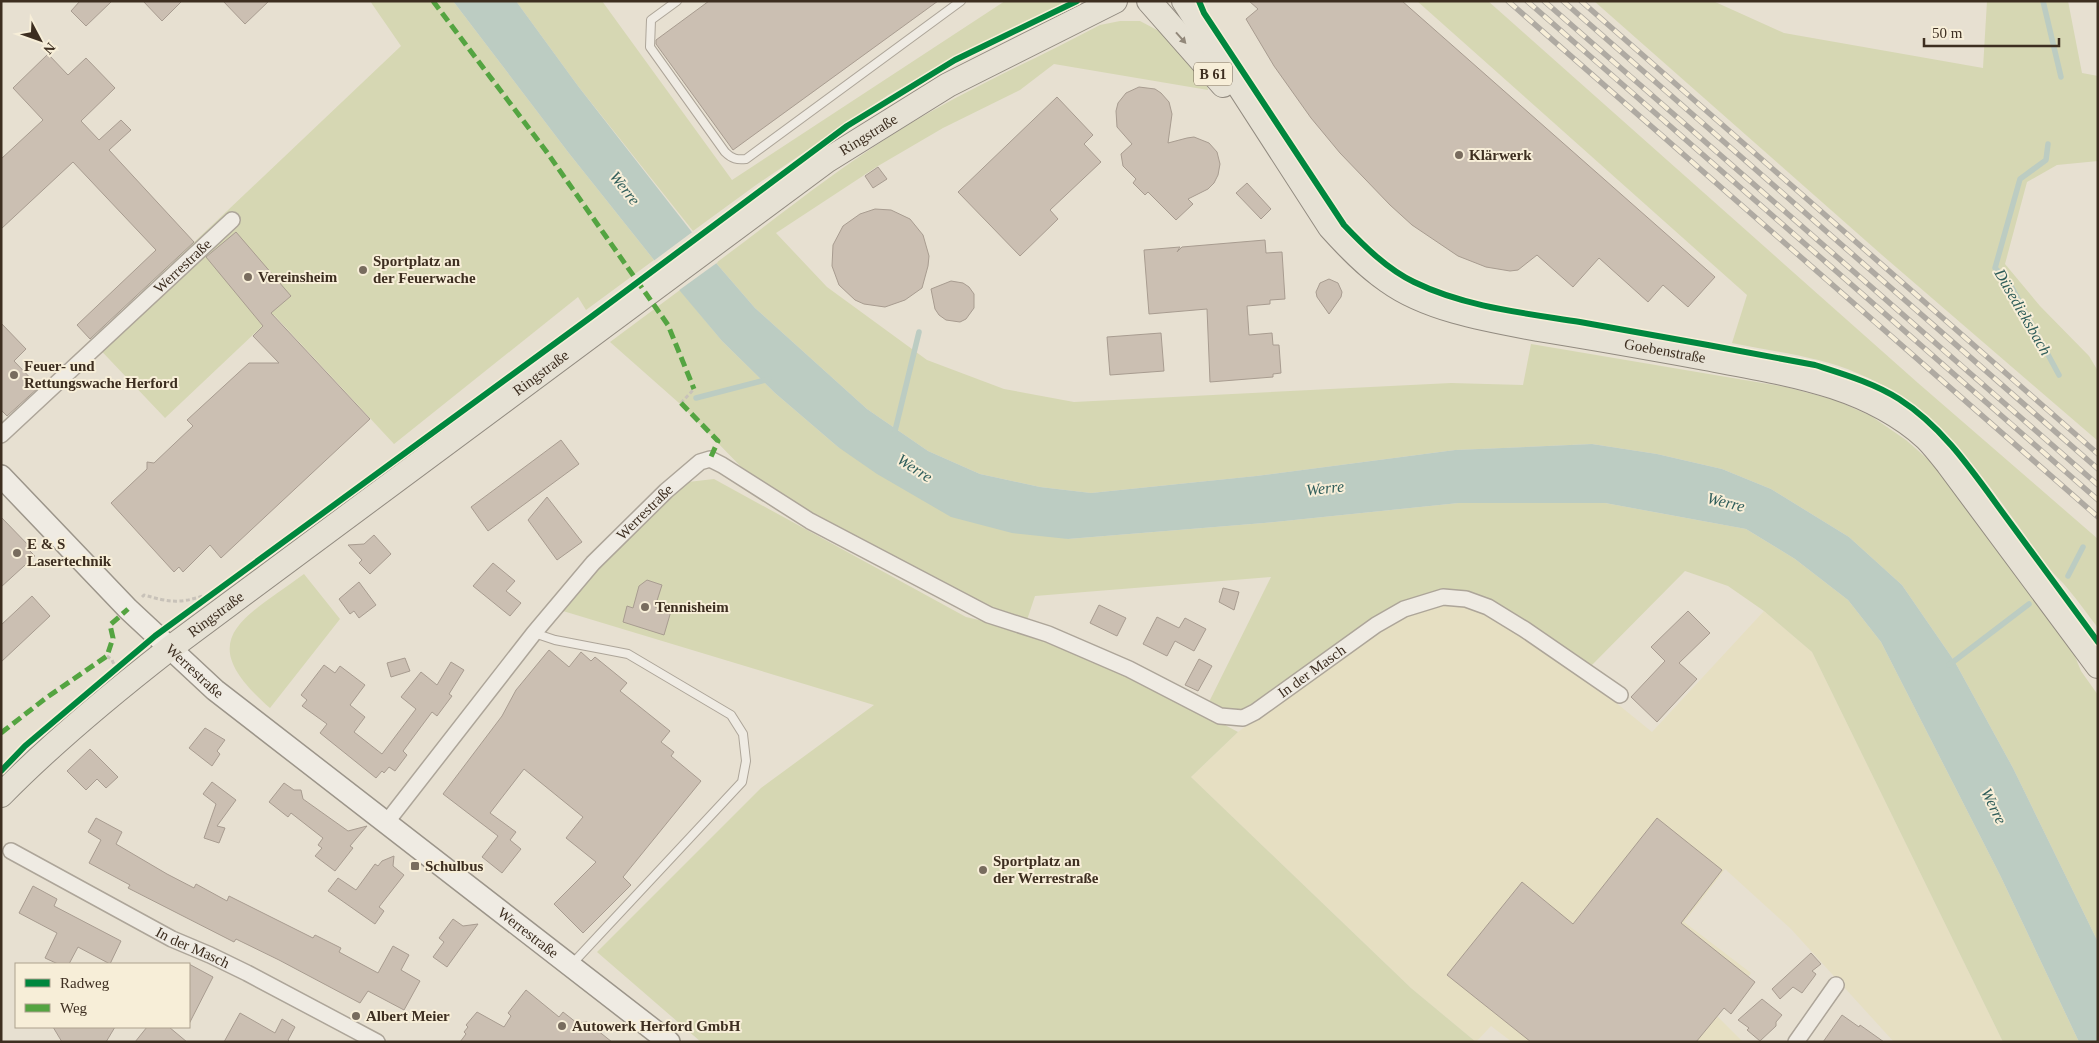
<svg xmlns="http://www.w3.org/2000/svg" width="2099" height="1043" viewBox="0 0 2099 1043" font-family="Georgia,serif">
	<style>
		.farmland { fill: #e6dfc2 }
		.green { fill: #d6d7b3 }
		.water { fill: #bcccc2 }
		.pier { fill: #e7e0d1 }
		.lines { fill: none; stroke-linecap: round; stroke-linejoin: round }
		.stream { stroke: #bcccc2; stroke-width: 5.5 }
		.building { fill: #cbbfb2; stroke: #a89c90 }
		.service-casing { stroke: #ada599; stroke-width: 10 }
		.minor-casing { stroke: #ada599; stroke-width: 18 }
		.secondary-casing { stroke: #9c958a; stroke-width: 24 }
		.primary-casing { stroke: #928b80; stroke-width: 26 }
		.path { stroke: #c8c2b9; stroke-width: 3; stroke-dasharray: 4 2.5; stroke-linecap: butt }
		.service { stroke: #efebe3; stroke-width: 8 }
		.minor { stroke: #efebe3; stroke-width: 15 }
		.secondary { stroke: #efebe3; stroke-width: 21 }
		.primary { stroke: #e6e1d4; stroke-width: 24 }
		.rail-casing { stroke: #afaaa2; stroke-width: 5.5 }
		.rail { stroke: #f7eed8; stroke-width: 4; stroke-dasharray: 11; stroke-linecap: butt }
		.quiet { stroke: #54a441; stroke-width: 5; stroke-dasharray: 10 5; stroke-linecap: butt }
		.cycleway-casing { stroke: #f7eed8; stroke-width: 9 }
		.cycleway { stroke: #00873e; stroke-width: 6 }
		.oneway { fill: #92887a }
		.poi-dot { fill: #786c5e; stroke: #f7eed8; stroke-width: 2 }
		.labels { text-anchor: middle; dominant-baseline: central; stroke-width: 4; stroke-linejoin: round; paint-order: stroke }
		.shield { fill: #f7eed8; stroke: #756857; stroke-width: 1 }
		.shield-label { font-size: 14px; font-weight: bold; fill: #3d2e20 }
		.street-label { font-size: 15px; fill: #3d2e20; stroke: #f7eed8 }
		.poi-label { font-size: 15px; font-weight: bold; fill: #3d2e20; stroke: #f7eed8; text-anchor: start }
		.water-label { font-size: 16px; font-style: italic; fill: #2f5d5a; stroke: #f7eed8 }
	</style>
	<rect width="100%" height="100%" fill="#e7e0d1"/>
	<path class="farmland" d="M1441,603H1458L1504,621L1582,675L1652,732L1764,611L1812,652L2003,1042H1894L1791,929L1725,869L1684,922L1751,973L1717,1016L1743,1042H1512L1491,1026L1476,1042L1411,988L1191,777L1238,732L1374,633L1414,610Z"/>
	<path class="green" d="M370,1H453L568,152L654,260L586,310L578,297L394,444L274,315L165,418L91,340L401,46Z
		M516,1H602L732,180L1005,1H1067L950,60L888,95L756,185L693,231L578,86Z
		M1417,1H1488L1918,383L2098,539V628C2088,615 2079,602 2068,589C2062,581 2054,575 2048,567C1994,494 1945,409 1857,373C1821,357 1771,351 1732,343L1747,295Z
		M1594,1H1713L1784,33L1983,68L1987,1H2068L2082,73L2098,76V161L2057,165L2027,182L2005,264L2040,306L2089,356L2098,371V441L1882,255Z
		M1120,21H1140L1159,31L1181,50L1206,78L1208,90L1054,64L1020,90L943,128L878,166L776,233L827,287L927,360L1004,389L1074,402L1451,383L1523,385L1531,344L1786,387L1835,400L1871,416L1906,440L1940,470L2070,644L2081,671L2098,695V942L2013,768L1955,662L1902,585L1849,537L1771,489L1722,469L1657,454L1592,444L1455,450L1256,476L1091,493L1040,487L980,474L928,451L867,409L755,308L716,263C775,219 833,172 895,133C960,92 1032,61 1100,25Z
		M680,290L722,341L775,393L838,447L1068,539L1264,523L1459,503H1605L1746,529L1795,559L1848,600L1881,642L2000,875L2079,1042H2003L1812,652L1764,611L1728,586L1685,571L1590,667L1511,613L1417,599L1250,709L1236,715L1208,704L1271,577L1035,596L1027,620L968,599L825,523L748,474L679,403L610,342Z
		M714,479L966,617L1027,631L1124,671L1238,732L1191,777L1411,988L1476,1042H701L597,952L761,788L874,705L563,611L600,567L688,482Z
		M304,574L340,619L270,708C191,639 242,620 304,574Z"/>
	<path class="water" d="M453,1H516L578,86L716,263L755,308L867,409L928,451L980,474L1040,487L1091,493L1256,476L1455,450L1592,444L1657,454L1722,469L1771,489L1849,537L1902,585L1955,662L2013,768L2098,942V1042H2079L2000,875L1881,642L1848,600L1795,559L1746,529L1605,503H1459L1264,523L1068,539L1012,533L951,517L877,474L838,447L775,393L722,341L654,260L568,152Z"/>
	<path class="pier" d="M695,230L718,262L678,291L652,262Z"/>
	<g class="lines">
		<path class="stream" d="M2043,1L2061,77
			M2048,144L2046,160L2020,179L1995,268L2010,284L2059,375
			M696,398L769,379
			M894,435L919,332
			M2068,576L2083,547
			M1949,665L2029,604"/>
	</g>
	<path class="building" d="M80,1H112L86,26L71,11Z
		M143,1H182L162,21Z
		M223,1H269L245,24Z
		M709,1H938L733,150L656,44V40Z
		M1249,1H1402L1715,277L1688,307L1663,285L1648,302L1599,258L1573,287L1537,255L1518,270L1510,271L1486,267L1458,256L1412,225L1390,205L1340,153L1311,118L1274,66L1246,19L1258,9Z
		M48,54L68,75L86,58L115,88L81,121L99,140L121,120L131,130L109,150L194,242L90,339L77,325L156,250L73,162L1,229V159L43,120L13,88Z
		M1139,87L1155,89L1161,93L1169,102L1172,114L1168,143L1187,138L1194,137L1209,143L1217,152L1220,164L1218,175L1214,183L1208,189L1188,199L1193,204L1176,220L1148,192L1145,195L1133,183L1136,179L1123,166L1121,154L1132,144L1117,127L1116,111L1118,103L1126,93Z
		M1057,97L1093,135L1084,144L1101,162L1050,210L1058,219L1020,256L958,192Z
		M878,167L887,179L873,188L865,176Z
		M1247,183L1271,209L1261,219L1236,193Z
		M875,209L891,210L910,219L923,235L929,256L928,266L922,288L905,300L885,307L864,304L855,300L839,285L832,266L833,245L843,226L860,214Z
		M236,232L291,296L271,313L370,419L221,558L210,545L183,572L179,567L174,572L111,503L147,469V462L154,463L193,426L187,420L249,363H279L253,336L263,326L206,257Z
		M1265,240L1266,253L1282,252L1285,299L1270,300V304L1247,306L1249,335L1272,333L1273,345H1279L1281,373L1273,374V377L1210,382L1207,309L1149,314L1144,250L1180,247L1177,252L1182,247Z
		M1329,279L1338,283L1342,292L1341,297L1329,314L1317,297L1316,292L1320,283Z
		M951,281L963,283L969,287L974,294V308L966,319L960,322L946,320L939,315L935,309L931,289Z
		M1,323L26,349L14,361L39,387L7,416L1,410Z
		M1161,333L1164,371L1110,375L1107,337Z
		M561,440L579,464L488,531L471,507Z
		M547,497L582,542L557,560L528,520Z
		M1,517L32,549L30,551L35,556L1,587Z
		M374,535L391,554L370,574L359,563L362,560L348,545L364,544Z
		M493,563L515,581L506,591L521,603L510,616L473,586Z
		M647,580L662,585L655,607L671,611L664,635L623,622L627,606L633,608L639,586Z
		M359,582L376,605L359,618L354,611L350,614L339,599Z
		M1223,588L1239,592L1234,610L1219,602Z
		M32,596L50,616L1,662V625Z
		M1099,605L1126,618L1117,636L1090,623Z
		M1688,611L1710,633L1679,663L1697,679L1657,722L1631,697L1665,661L1651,647Z
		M1157,617L1179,628L1185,618L1206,629L1194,651L1175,641L1167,656L1143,644Z
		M549,650L569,667L581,652L591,661L595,657L627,683L620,691L670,731L661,742L674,752L671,756L701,781L623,877L631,885L583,933L554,904L596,862L566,838L583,817L524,769L490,813L516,832L510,840L521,849L502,873L482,857L498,836L443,794L502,716L516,690Z
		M405,658L410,671L391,677L387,663Z
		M1199,659L1212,666L1198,691L1185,685Z
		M451,662L464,670L449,694L452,696L437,716L432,712L403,751L407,755L395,771L389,767L384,773L382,771L376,778L320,733L327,724L302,706L307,700L301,695L324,665L335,673L340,666L365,685L350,705L365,717L354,732L382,754L416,709L401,697L421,672L437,685Z
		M205,728L225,740L217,751L220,754L212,766L189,748Z
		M90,749L118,777L106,788L97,779L86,790L67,771Z
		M212,782L236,800L217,826L225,828L219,843L204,838L216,804L203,794Z
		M284,783L294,790H301L303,799L348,831L367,826L350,846L353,848L335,871L315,856L322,848L318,845L323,838L291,813L288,817L269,802Z
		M96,818L122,832L116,844L167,874L194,888L196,884L227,901L229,896L313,938L315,935L341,948L339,952L378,973L393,946L409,955L401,970L420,981L404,1010L368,991L360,1003L279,960L236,939L234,942L128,888L130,885L89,863L101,840L88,832Z
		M1657,818L1722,870L1681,923L1755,982L1731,1014L1724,1008L1696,1042H1531L1447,975L1522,882L1573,924Z
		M394,856L393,866L404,875L379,907L384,911L375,924L328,891L338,878L356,890L375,864L378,866L382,861Z
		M33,886L57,899L54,906L121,941L110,964L78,947L69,964H58L45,958L57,933L19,913Z
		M453,919L463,926L478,924L447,967L433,957L444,942L439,938Z
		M1811,953L1821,964L1812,971L1816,974L1814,977L1802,993L1793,987L1780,999L1772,989Z
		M189,964L213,977L189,1024Z
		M526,990L559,1017L563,1012L577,1023L587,1022L612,1042H460L466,1034L464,1032L468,1027L466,1025L477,1012L504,1027L511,1016L508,1013Z
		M1762,999L1782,1015L1776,1022V1026L1760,1041L1747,1030L1749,1028L1738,1020Z
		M240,1013L275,1033L282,1019L295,1027L288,1040L290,1042H224Z
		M1842,1015L1859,1027L1860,1025L1884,1042H1823Z
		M53,1027H115L106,1042H62Z
		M147,1027H169L187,1042H135Z"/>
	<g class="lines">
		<defs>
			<path id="service" d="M677,1L651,20L650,47L725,152C732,159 737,160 746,159L961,1
				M534,633L555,640L628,654L731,715L743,734L746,761L742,782L572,964"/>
			<g id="minor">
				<path id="s1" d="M1,435L232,220"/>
				<path id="s2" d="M386,823L534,633L593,563L666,491L700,462L710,459L722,465L810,521L989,615L1048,634L1129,669L1220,716L1243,718L1255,712L1376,625L1404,609L1443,597L1466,599L1488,607L1524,629L1620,695"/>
				<path id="s3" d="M11,851L172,939L210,955L247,973L377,1042"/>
				<path d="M1796,1042L1836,985"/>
			</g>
			<g id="secondary">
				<path id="s4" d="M1,476L128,609L215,690L669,1042"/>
			</g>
			<g id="primary">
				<path d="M1149,1L1223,85"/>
				<path id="s5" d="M1184,1L1330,227C1348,247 1366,266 1388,281C1428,310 1490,320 1538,329C1594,338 1650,348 1705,358C1783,373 1865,383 1926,438C1934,446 1941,455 1948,464L2098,666"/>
				<path id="s6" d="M1,795C53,742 110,695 169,649L826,161L948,85L1115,1"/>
			</g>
		</defs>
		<use href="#service" class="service-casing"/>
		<use href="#minor" class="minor-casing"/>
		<use href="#secondary" class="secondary-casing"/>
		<use href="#primary" class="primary-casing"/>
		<path class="path" d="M681,403L694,389
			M142,597L144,595C169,602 178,604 203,596
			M107,656L112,660L115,667"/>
		<use href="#service" class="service"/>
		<use href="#minor" class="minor"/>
		<use href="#secondary" class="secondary"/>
		<use href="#primary" class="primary"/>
		<defs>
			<path id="rail" d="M1508,1L2098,517
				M1527,1L2098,500
				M1544,1L2098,485
				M1563,1L2098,469
				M1581,1L2098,454"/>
		</defs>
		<use href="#rail" class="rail-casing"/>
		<use href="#rail" class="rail"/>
		<path class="quiet" d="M433,1L546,151L668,325L694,389
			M681,403L718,441L710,459
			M1,733L46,698L107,656L113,638L110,625L128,609"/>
		<defs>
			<path id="cycleway" d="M1199,1L1204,13L1344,225C1364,246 1387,269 1414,282C1465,307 1524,313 1580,322C1658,336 1737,350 1815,365C1843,374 1874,383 1899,399C1943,427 1973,472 2003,513C2035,556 2066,599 2098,642
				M1,771L25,746L155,636L591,317L847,126L955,60L1077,1"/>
		</defs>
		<use href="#cycleway" class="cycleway-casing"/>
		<use href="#cycleway" class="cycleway"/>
	</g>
	<defs><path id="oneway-solid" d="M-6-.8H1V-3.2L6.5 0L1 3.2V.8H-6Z" transform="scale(1.25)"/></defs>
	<use class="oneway" href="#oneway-solid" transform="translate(1181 38) rotate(48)"/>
	<g class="poi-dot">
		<circle cx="1459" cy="155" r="5"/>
		<circle cx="363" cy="270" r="5"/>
		<circle cx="248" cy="277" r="5"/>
		<circle cx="14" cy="375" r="5"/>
		<circle cx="17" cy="553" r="5"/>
		<circle cx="645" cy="607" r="5"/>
		<rect x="410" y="861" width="10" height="10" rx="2.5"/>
		<circle cx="983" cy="870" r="5"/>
		<circle cx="356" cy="1016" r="5"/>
		<circle cx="562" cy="1026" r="5"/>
	</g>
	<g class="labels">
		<rect class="shield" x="1194" y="62.5" width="38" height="23" rx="4"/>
		<g class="shield-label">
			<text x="1213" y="74">B 61</text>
		</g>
		<g class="street-label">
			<text stroke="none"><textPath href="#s6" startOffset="1091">Ringstraße</textPath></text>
			<text stroke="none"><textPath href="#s1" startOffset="248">Werrestraße</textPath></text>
			<text stroke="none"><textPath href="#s5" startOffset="636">Goebenstraße</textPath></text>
			<text stroke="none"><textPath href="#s6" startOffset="686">Ringstraße</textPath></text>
			<text stroke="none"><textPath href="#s2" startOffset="405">Werrestraße</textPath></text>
			<text stroke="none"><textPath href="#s6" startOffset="281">Ringstraße</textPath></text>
			<text stroke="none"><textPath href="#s4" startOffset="275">Werrestraße</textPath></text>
			<text stroke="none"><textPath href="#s2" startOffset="1169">In der Masch</textPath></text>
			<text stroke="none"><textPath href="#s4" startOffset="699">Werrestraße</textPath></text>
			<text stroke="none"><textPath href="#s3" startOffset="206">In der Masch</textPath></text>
		</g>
		<g class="poi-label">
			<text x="1469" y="155">Klärwerk</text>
			<text x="373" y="261">Sportplatz an<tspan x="373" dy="17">der Feuerwache</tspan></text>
			<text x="258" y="277">Vereinsheim</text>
			<text x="24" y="366">Feuer- und<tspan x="24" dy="17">Rettungswache Herford</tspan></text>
			<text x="27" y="544">E &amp; S<tspan x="27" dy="17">Lasertechnik</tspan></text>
			<text x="655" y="607">Tennisheim</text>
			<text x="993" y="861">Sportplatz an<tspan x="993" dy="17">der Werrestraße</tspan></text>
			<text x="425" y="866">Schulbus</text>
			<text x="366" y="1016">Albert Meier</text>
			<text x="572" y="1026">Autowerk Herford GmbH</text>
		</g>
		<g class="water-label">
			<text transform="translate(625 188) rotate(52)">Werre</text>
			<text transform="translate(2023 312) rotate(60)">Düsedieksbach</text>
			<text transform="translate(915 468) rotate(33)">Werre</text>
			<text transform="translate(1325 488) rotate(-6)">Werre</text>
			<text transform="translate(1726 502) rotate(14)">Werre</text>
			<text transform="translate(1994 806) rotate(64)">Werre</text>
		</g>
	</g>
	<rect width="2099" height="1043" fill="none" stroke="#3d2e20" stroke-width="5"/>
	<rect x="15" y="963" width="175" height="65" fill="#f7eed8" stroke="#ada18e"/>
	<rect x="25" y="979" width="25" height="8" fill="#00873e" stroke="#ada18e"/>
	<text x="60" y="988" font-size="15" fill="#3d2e20">Radweg</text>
	<rect x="25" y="1004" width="25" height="8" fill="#54a441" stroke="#ada18e"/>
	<text x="60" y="1013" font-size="15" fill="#3d2e20">Weg</text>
	<g transform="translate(40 40) rotate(131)" stroke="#f7eed8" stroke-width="4" paint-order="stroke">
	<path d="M0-4L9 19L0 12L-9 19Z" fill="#3d2e20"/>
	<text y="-8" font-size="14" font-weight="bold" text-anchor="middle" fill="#3d2e20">N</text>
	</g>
	<path d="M1924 38v8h135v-8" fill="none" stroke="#3d2e20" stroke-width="2.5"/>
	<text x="1932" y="38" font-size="15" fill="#3d2e20" stroke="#f7eed8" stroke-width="4" paint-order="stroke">50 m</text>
</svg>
